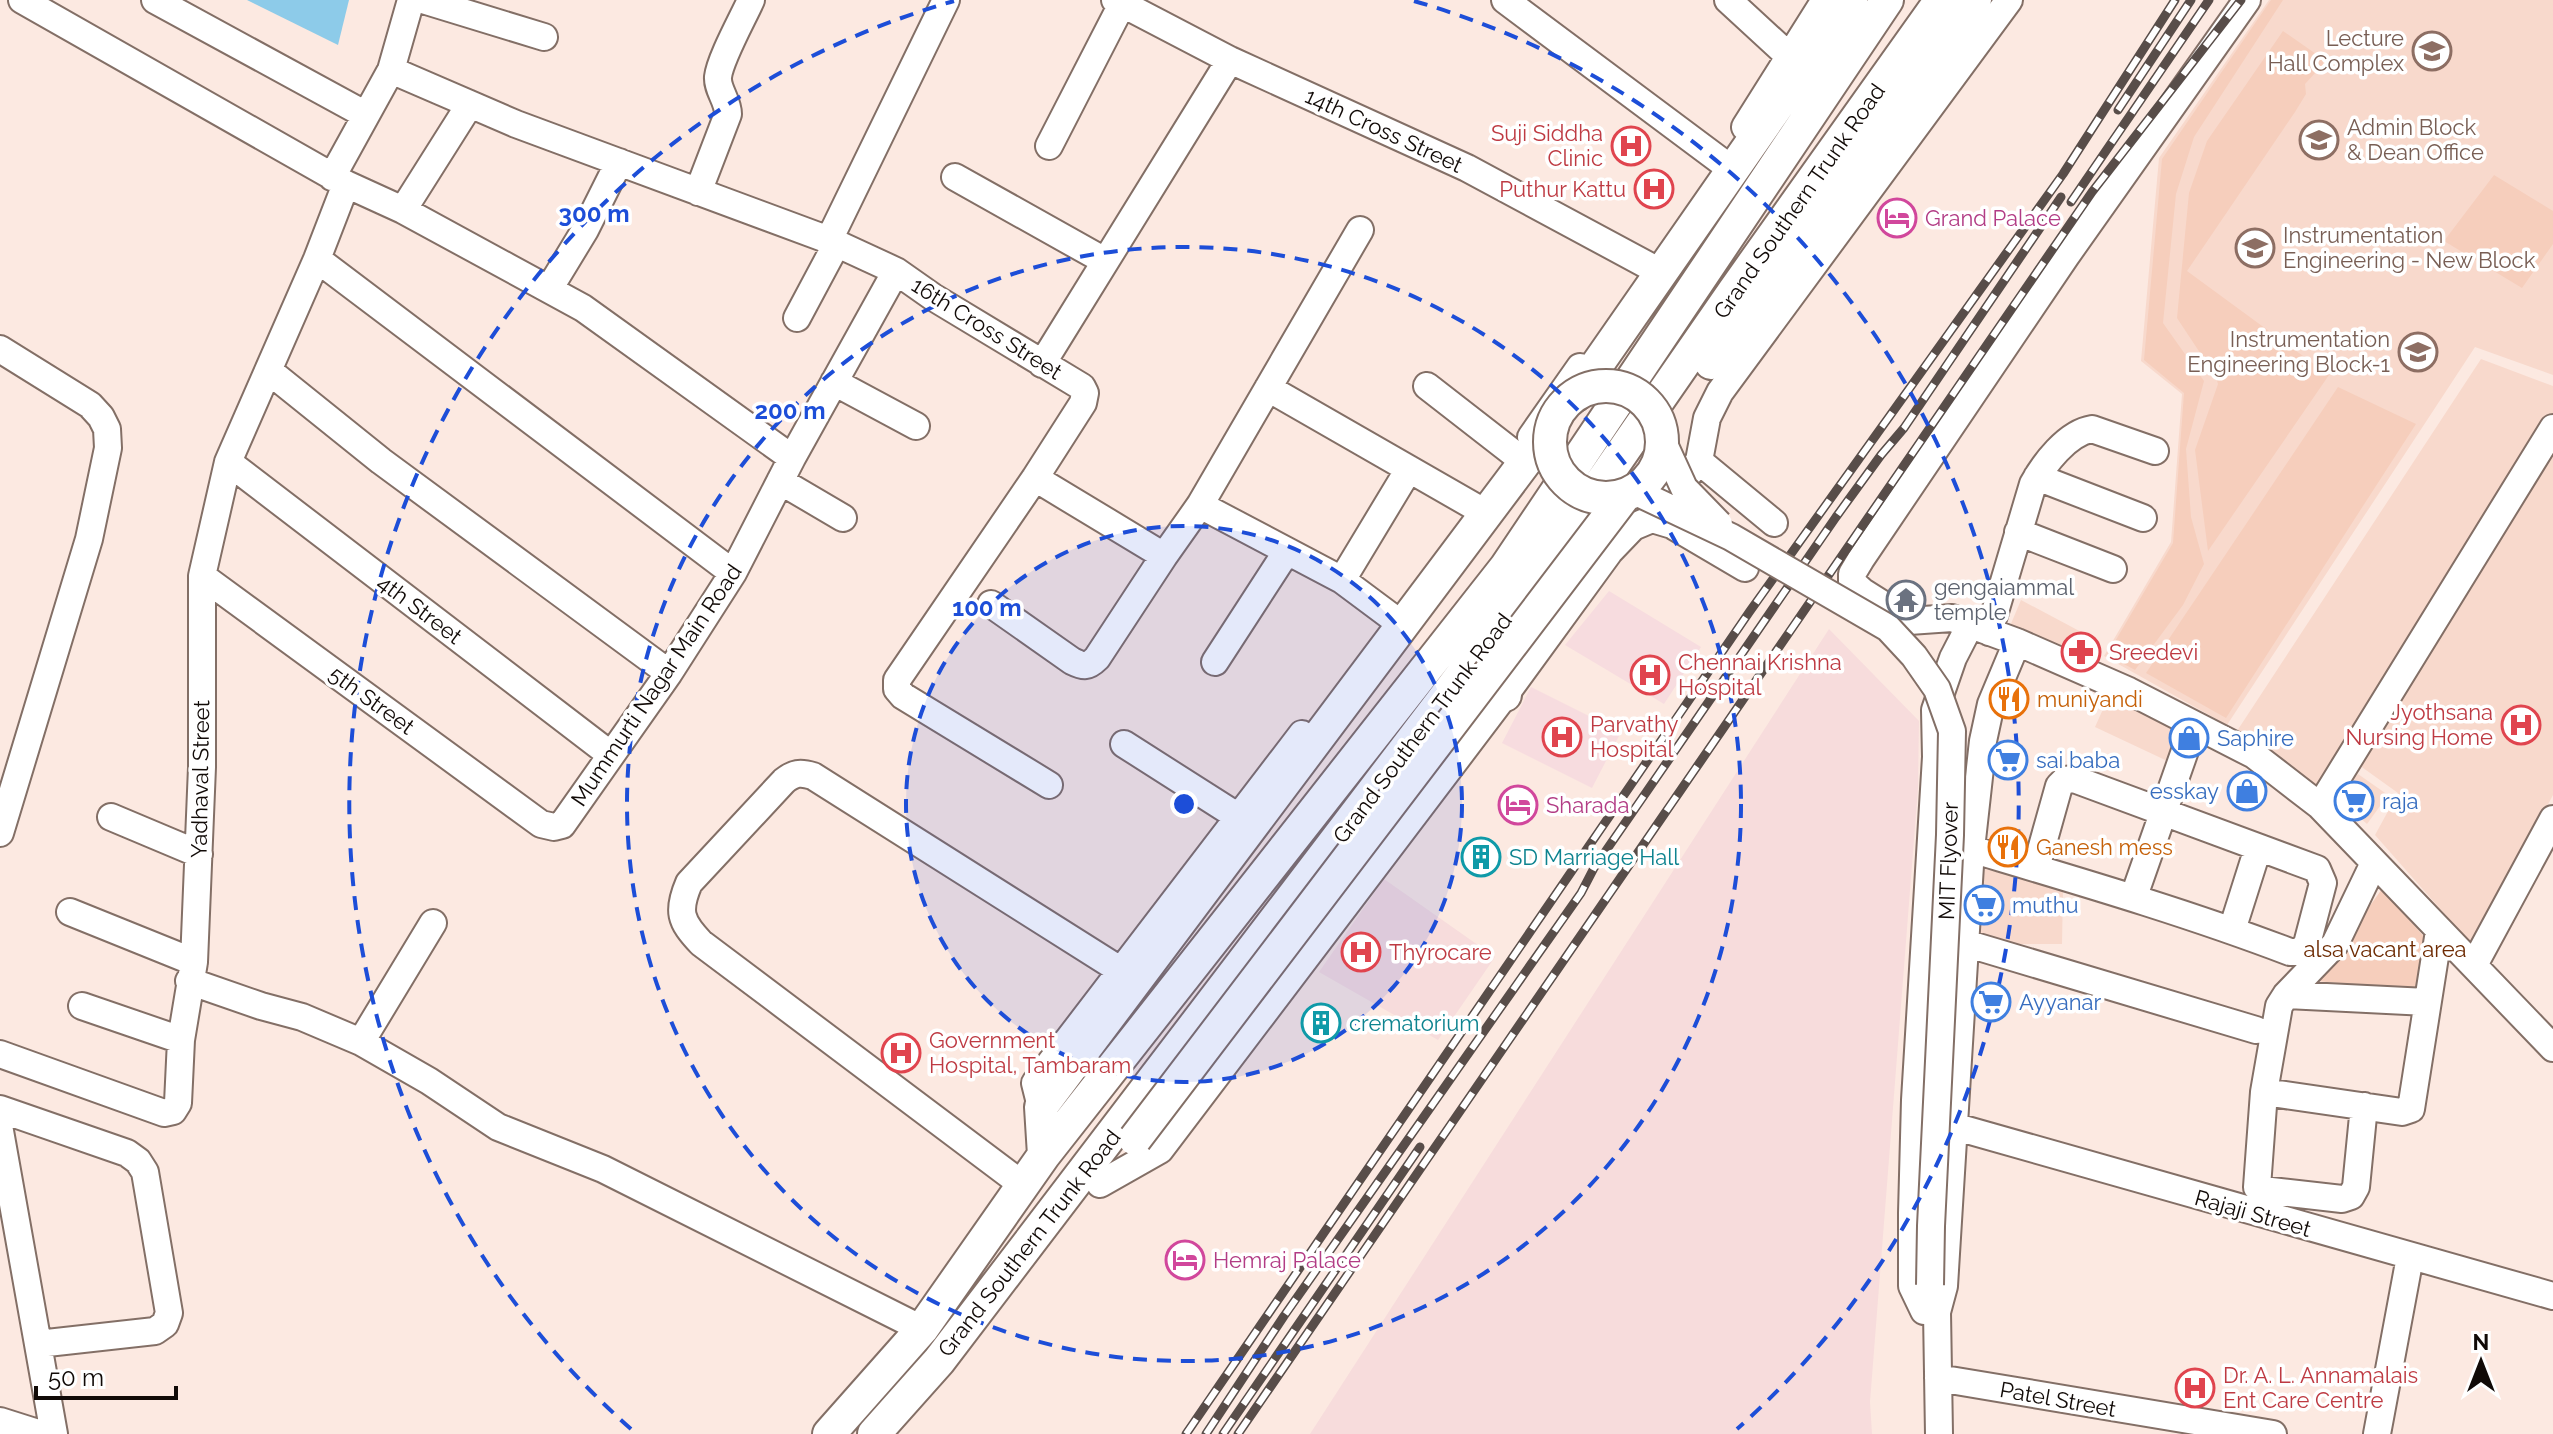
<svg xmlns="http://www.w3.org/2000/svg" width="2553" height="1434" viewBox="0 0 2553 1434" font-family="Raleway,sans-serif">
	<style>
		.built { fill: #f8d9cc }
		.industrial { fill: #f7dcdc }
		.medical { fill: #f7dcdf }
		.green { fill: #f6cebc }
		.water { fill: #8dcbe9 }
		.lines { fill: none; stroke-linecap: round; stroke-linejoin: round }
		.minor-casing { stroke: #836f66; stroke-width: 30 }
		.major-casing { stroke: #836f66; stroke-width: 36 }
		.minor { stroke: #fff; stroke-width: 26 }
		.major { stroke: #fff; stroke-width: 32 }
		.rail-casing { stroke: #584d49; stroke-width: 9 }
		.rail { stroke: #fff; stroke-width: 6; stroke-dasharray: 18; stroke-linecap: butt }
		.minor-bridge-casing { stroke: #836f66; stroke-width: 30; stroke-linecap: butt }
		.major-bridge-casing { stroke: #836f66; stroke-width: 36; stroke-linecap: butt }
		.minor-bridge { stroke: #fff; stroke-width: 26 }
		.major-bridge { stroke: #fff; stroke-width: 32 }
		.ring { fill: none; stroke: #1d4ed8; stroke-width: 4; stroke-dasharray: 14 10 }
		.labels { text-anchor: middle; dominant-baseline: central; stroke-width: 7; stroke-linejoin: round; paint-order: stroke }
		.education-label { font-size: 22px; fill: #785e54; stroke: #fff; text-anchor: end }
		.street-label { font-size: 22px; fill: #110a07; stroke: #fff }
		.health-label { font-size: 22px; fill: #be3a42; stroke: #fff; text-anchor: start }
		.hotel-label { font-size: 22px; fill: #b23c85; stroke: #fff; text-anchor: start }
		.worship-label { font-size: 22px; fill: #5b616d; stroke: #fff; text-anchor: start }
		.food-label { font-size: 22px; fill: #c56008; stroke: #fff; text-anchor: start }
		.shop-label { font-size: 22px; fill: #366cbe; stroke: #fff; text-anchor: start }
		.culture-label { font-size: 22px; fill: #0d838f; stroke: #fff; text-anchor: start }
		.park-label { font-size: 22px; fill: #6e2b03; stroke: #fff }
		.centre { fill: #1d4ed8; stroke: #fff; stroke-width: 4 }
		.ring-label { font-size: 24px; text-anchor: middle; font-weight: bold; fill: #1d4ed8; stroke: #fff; stroke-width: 7; stroke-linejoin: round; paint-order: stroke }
	</style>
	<rect width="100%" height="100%" fill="#fce9e1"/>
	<path class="built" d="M2269,0H2553V375L2475,347L2227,725L2104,656L2171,542L2182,394L2141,361L2159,158Z
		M2481,359L2553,386V795L2472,945L2375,835L2398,793L2345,755L2319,792L2237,731Z
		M2021,600L2100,642L2088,661L2010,626Z
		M2108,698L2195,736L2178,766L2095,727Z
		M2358,774L2388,795L2367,824L2338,798Z
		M1979,867L2063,890L2062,944H1975Z"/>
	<path class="industrial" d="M1829,629L1919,721L1918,788L1870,1402L1872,1434H1310Z
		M1384,879L1495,957L1438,1040L1319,972Z"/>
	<path class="medical" d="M1609,591L1701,647L1664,704L1565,645Z
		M1531,687L1621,732L1592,788L1502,743Z"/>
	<path class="green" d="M2271,0H2283L2194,137L2176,194L2163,323L2204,381L2186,449L2191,517L2204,564L2183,605L2135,670L2107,655L2173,543L2184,393L2144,360L2162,159Z
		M2283,31L2326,61L2305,84L2306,94L2295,112L2187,271L2329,375L2208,551L2195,450L2218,384L2216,377L2177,318L2189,193L2207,141Z
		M2494,175L2553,211V244L2522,288L2444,241Z
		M2338,387L2416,424L2226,718L2146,673Z
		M2382,889L2427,940L2426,991L2316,981Z"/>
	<path class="water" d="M247,0H349L338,45Z"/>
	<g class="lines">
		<defs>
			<path id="minor" d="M22,0L346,184L403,210L583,308L792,458
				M155,0L366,115
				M423,0L544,37
				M1115,0L1230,60L1467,168L1649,266
				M1505,0L1722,162
				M1728,0L1790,57
				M2247,0L2066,256L1861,559L1852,574V582L1863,592L1909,621L1952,618L2017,642L2129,691L2254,755L2320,806L2553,1048
				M391,70L516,124L829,240L896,271L933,297L1082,387L1085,393L1083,403L1035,478L897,680V689L903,696L1049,785
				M1745,127L1825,0
				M1049,146L1122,4
				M332,177L391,70L411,0
				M955,177L1105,261
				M698,192L728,114C728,100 717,90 718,77C720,59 743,18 751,0
				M403,210L470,104
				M829,240L946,0
				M317,259L733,573
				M554,281L585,230L619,162
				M797,318L837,243
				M0,349L90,405L101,417L107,429L108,448L89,539L0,833
				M1042,364L1230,60
				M269,371L381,461L669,673
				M834,382L916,426
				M1427,386L1517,456
				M1268,388L1477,508
				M1531,437L1580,367
				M1699,461L1774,523
				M228,462L611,755
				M2037,477L2143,518
				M1035,478L1164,556L1200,505L1360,230
				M780,481L843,518
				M1200,505L1342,580L1393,618
				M1652,519L1672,525L1745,568
				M2018,532L2113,569
				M202,576L541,824L554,827L562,825L669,673L733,573L792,458L896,271
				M1342,580L1409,469
				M991,604L1072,661C1084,667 1088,667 1097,658L1164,556
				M1989,632L2033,484C2044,464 2067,433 2092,429L2155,451
				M1215,662L1287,551
				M1124,744L1237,816
				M2320,806L2553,428
				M111,817L199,854
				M1971,849C2078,881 2185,912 2290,952H2300L2307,944L2323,883L2317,869L2074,779L2065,780L2059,786L2036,868
				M2134,896L2194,725
				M70,912L194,962
				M2232,930L2258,848
				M1965,943L2256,1030
				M2474,965L2553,819
				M189,981L261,1006L302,1017L361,1042L429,1081L498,1127L603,1169L922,1329
				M2286,995L2427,1002
				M82,1006L181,1040
				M361,1042L433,923
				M0,1054L164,1113L173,1111L178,1103L181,1040L194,962L202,767V576L228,462L317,259L346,184
				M2264,1092L2402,1112L2411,1109L2439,931
				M2364,1106L2356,1187L2351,1196L2342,1199L2262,1190L2257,1187L2264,1092L2279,1006L2286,995L2335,944L2374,863
				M1041,1107L1035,1083L1302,734
				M0,1109L127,1153L138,1161L145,1172L169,1313L165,1324L155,1331L38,1344
				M1953,1126L2553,1296
				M0,1131L54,1434
				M1100,1184L1160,1150L1505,695L1610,551L1633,527L1652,519L1699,461L1707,418L1720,392L2009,0
				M1023,1185L701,943C680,921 677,911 689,883L784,781C794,773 800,772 813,776L1120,970
				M1924,1311L1912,1286V1213L1915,1100L1936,757L1935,710L1953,658L1970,625
				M1938,1378L2273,1434
				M0,1421L41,1434
				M1939,1434L1937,1312L1944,1286L1971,849L1983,741L1991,704L2017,642
				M2377,1434L2410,1257"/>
			<path id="major" d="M1711,363L1975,0
				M1576,395L1851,0
				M1468,668L1505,695
				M1044,1155L1041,1107L1552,426
				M829,1434L922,1329L1044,1155L1506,567L1887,0
				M874,1434L939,1361L1529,587L1734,291L1941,0"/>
		</defs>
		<use href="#minor" class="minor-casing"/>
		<use href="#major" class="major-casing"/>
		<use href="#minor" class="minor"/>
		<use href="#major" class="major"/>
		<defs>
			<path id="rail" d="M2118,110L2191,0
				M2071,202L2209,0
				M1186,1434L1750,611L2063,174L2175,0
				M1206,1434L1284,1316L1581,893L1594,868L1836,517L1881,455L1904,428L2061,197
				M1223,1434L1420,1147
				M1238,1434L2092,192L2241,0"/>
		</defs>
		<use href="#rail" class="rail-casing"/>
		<use href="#rail" class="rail"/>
		<defs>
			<path id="minor-bridge" d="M1663,442L1684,488L1719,524
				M1634,491L1731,537L1888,628L1914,656L1937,689L1952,731L1950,835L1931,1226L1930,1285"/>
			<path id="major-bridge" d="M1550 442a56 56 0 1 1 112 0a56 56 0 1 1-112 0Z
				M1135,1139L1625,495"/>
		</defs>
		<use href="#minor-bridge" class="minor-bridge-casing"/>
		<use href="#major-bridge" class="major-bridge-casing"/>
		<use href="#minor-bridge" class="minor-bridge"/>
		<use href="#major-bridge" class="major-bridge"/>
	</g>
	<circle cx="1184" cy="804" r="278" fill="#1d4ed8" fill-opacity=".12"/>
	<g class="ring">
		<circle cx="1184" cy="804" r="278"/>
		<circle cx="1184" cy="804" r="557"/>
		<path d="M631 1429A835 835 0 0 1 954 1M1414 1A835 835 0 0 1 1737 1429"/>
	</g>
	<defs>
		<symbol id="university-ring" viewBox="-11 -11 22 22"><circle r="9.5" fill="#fff" stroke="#8d6e63" stroke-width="1.5"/><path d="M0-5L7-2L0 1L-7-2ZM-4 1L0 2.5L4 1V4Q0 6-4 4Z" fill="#8d6e63"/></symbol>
		<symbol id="hospital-ring" viewBox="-11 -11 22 22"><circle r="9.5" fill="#fff" stroke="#e0444e" stroke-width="1.5"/><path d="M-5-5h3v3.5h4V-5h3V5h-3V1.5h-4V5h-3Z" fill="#e0444e"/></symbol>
		<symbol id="hotel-ring" viewBox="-11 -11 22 22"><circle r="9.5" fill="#fff" stroke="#d1479c" stroke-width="1.5"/><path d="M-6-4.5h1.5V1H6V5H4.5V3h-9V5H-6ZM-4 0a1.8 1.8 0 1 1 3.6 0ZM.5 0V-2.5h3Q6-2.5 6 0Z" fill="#d1479c"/></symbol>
		<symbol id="temple-ring" viewBox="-11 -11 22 22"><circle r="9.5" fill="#fff" stroke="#6b7280" stroke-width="1.5"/><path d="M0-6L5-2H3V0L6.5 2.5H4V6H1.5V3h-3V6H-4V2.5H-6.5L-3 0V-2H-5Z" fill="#6b7280"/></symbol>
		<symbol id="pharmacy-ring" viewBox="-11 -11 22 22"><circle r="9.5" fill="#fff" stroke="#e0444e" stroke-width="1.5"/><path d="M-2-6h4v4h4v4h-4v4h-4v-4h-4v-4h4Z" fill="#e0444e"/></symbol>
		<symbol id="restaurant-ring" viewBox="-11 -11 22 22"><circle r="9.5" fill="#fff" stroke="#e8710a" stroke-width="1.5"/><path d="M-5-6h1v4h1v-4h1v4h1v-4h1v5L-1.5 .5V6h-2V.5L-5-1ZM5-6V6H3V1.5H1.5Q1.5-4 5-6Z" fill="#e8710a"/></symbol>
		<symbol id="shop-ring" viewBox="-11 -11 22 22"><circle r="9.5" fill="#fff" stroke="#3f7fe0" stroke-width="1.5"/><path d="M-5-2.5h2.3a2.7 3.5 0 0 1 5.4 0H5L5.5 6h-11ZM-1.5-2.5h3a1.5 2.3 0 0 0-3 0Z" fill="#3f7fe0"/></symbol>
		<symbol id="supermarket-ring" viewBox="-11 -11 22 22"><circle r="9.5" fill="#fff" stroke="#3f7fe0" stroke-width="1.5"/><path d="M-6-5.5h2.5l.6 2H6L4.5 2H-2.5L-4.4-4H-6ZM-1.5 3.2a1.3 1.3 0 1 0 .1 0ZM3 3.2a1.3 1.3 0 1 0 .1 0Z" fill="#3f7fe0"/></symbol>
		<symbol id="building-ring" viewBox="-11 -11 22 22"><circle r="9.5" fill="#fff" stroke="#0f9aa8" stroke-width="1.5"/><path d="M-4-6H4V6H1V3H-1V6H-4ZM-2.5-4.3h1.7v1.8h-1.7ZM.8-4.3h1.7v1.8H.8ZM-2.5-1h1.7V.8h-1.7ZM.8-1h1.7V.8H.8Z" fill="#0f9aa8"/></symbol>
	</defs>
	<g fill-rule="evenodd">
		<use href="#university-ring" x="2410" y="29" width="44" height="44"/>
		<use href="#university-ring" x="2297" y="118" width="44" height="44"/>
		<use href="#hospital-ring" x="1609" y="124" width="44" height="44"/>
		<use href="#hospital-ring" x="1632" y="167" width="44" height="44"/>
		<use href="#hotel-ring" x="1875" y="196" width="44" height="44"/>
		<use href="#university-ring" x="2233" y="226" width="44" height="44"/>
		<use href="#university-ring" x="2396" y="330" width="44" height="44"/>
		<use href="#temple-ring" x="1884" y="578" width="44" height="44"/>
		<use href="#pharmacy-ring" x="2059" y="630" width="44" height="44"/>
		<use href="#hospital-ring" x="1628" y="653" width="44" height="44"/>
		<use href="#restaurant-ring" x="1987" y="677" width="44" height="44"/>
		<use href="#hospital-ring" x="2499" y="703" width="44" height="44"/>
		<use href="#hospital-ring" x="1540" y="715" width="44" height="44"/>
		<use href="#shop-ring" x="2167" y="716" width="44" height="44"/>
		<use href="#supermarket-ring" x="1986" y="738" width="44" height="44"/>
		<use href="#shop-ring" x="2225" y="769" width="44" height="44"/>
		<use href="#supermarket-ring" x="2332" y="779" width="44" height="44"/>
		<use href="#hotel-ring" x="1496" y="783" width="44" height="44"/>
		<use href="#restaurant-ring" x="1986" y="825" width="44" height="44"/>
		<use href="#building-ring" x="1459" y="835" width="44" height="44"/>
		<use href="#supermarket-ring" x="1962" y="883" width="44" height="44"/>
		<use href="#hospital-ring" x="1339" y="930" width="44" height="44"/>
		<use href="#supermarket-ring" x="1969" y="980" width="44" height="44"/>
		<use href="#building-ring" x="1299" y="1001" width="44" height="44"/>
		<use href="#hospital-ring" x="879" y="1031" width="44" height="44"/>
		<use href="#hotel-ring" x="1163" y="1238" width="44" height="44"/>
		<use href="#hospital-ring" x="2173" y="1366" width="44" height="44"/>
	</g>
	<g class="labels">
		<g class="education-label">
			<text x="2404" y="38">Lecture<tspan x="2404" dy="25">Hall Complex</tspan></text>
			<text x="2347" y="127" text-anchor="start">Admin Block<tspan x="2347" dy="25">&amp; Dean Office</tspan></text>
			<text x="2283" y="235" text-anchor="start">Instrumentation<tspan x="2283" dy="25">Engineering - New Block</tspan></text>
			<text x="2390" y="339">Instrumentation<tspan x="2390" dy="25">Engineering Block-1</tspan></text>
		</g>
		<g class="street-label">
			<text transform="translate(1384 130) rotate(25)">14th Cross Street</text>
			<text transform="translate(1799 201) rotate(-55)">Grand Southern Trunk Road</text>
			<text transform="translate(987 328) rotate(32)">16th Cross Street</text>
			<text transform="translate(420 609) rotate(37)">4th Street</text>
			<text transform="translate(656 685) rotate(-56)">Mummurti Nagar Main Road</text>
			<text transform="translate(372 700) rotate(36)">5th Street</text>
			<text transform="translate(1422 728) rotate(-53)">Grand Southern Trunk Road</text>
			<text transform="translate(200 779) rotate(-89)">Yadhaval Street</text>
			<text transform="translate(1948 861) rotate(-88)">MIT Flyover</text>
			<text transform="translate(2253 1213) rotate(16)">Rajaji Street</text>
			<text transform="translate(1029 1243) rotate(-52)">Grand Southern Trunk Road</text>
			<text transform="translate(2058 1399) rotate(10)">Patel Street</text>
		</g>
		<g class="health-label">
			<text x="1603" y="133" text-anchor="end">Suji Siddha<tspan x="1603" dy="25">Clinic</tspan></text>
			<text x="1626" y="189" text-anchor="end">Puthur Kattu</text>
			<text x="2109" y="652">Sreedevi</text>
			<text x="1678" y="662">Chennai Krishna<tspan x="1678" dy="25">Hospital</tspan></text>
			<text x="2493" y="712" text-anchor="end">Jyothsana<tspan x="2493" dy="25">Nursing Home</tspan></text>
			<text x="1590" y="724">Parvathy<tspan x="1590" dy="25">Hospital</tspan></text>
			<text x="1389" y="952">Thyrocare</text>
			<text x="929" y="1040">Government<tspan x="929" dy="25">Hospital, Tambaram</tspan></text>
			<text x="2223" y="1375">Dr. A. L. Annamalais<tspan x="2223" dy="25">Ent Care Centre</tspan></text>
		</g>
		<g class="hotel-label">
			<text x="1925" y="218">Grand Palace</text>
			<text x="1546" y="805">Sharada</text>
			<text x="1213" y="1260">Hemraj Palace</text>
		</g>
		<g class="worship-label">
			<text x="1934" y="587">gengaiammal<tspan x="1934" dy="25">temple</tspan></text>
		</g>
		<g class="food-label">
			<text x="2037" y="699">muniyandi</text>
			<text x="2036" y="847">Ganesh mess</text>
		</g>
		<g class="shop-label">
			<text x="2217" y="738">Saphire</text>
			<text x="2036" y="760">sai baba</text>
			<text x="2219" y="791" text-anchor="end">esskay</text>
			<text x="2382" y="801">raja</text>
			<text x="2012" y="905">muthu</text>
			<text x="2019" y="1002">Ayyanar</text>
		</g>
		<g class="culture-label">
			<text x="1509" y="857">SD Marriage Hall</text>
			<text x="1349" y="1023">crematorium</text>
		</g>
		<g class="park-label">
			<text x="2385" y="949">alsa vacant area</text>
		</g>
	</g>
	<circle cx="1184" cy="804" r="12" class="centre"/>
	<g class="ring-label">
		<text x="594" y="222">300 m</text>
		<text x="790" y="419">200 m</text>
		<text x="987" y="616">100 m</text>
	</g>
	<g transform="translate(2481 1362)" stroke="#ffffff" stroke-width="6" paint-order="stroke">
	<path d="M0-6L14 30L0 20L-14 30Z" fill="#110a07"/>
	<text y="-12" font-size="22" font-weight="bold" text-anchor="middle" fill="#110a07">N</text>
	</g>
	<path d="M36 1386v12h140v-12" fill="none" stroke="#110a07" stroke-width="4"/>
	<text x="48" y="1386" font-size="24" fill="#110a07" stroke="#ffffff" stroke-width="6" paint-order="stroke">50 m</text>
</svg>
